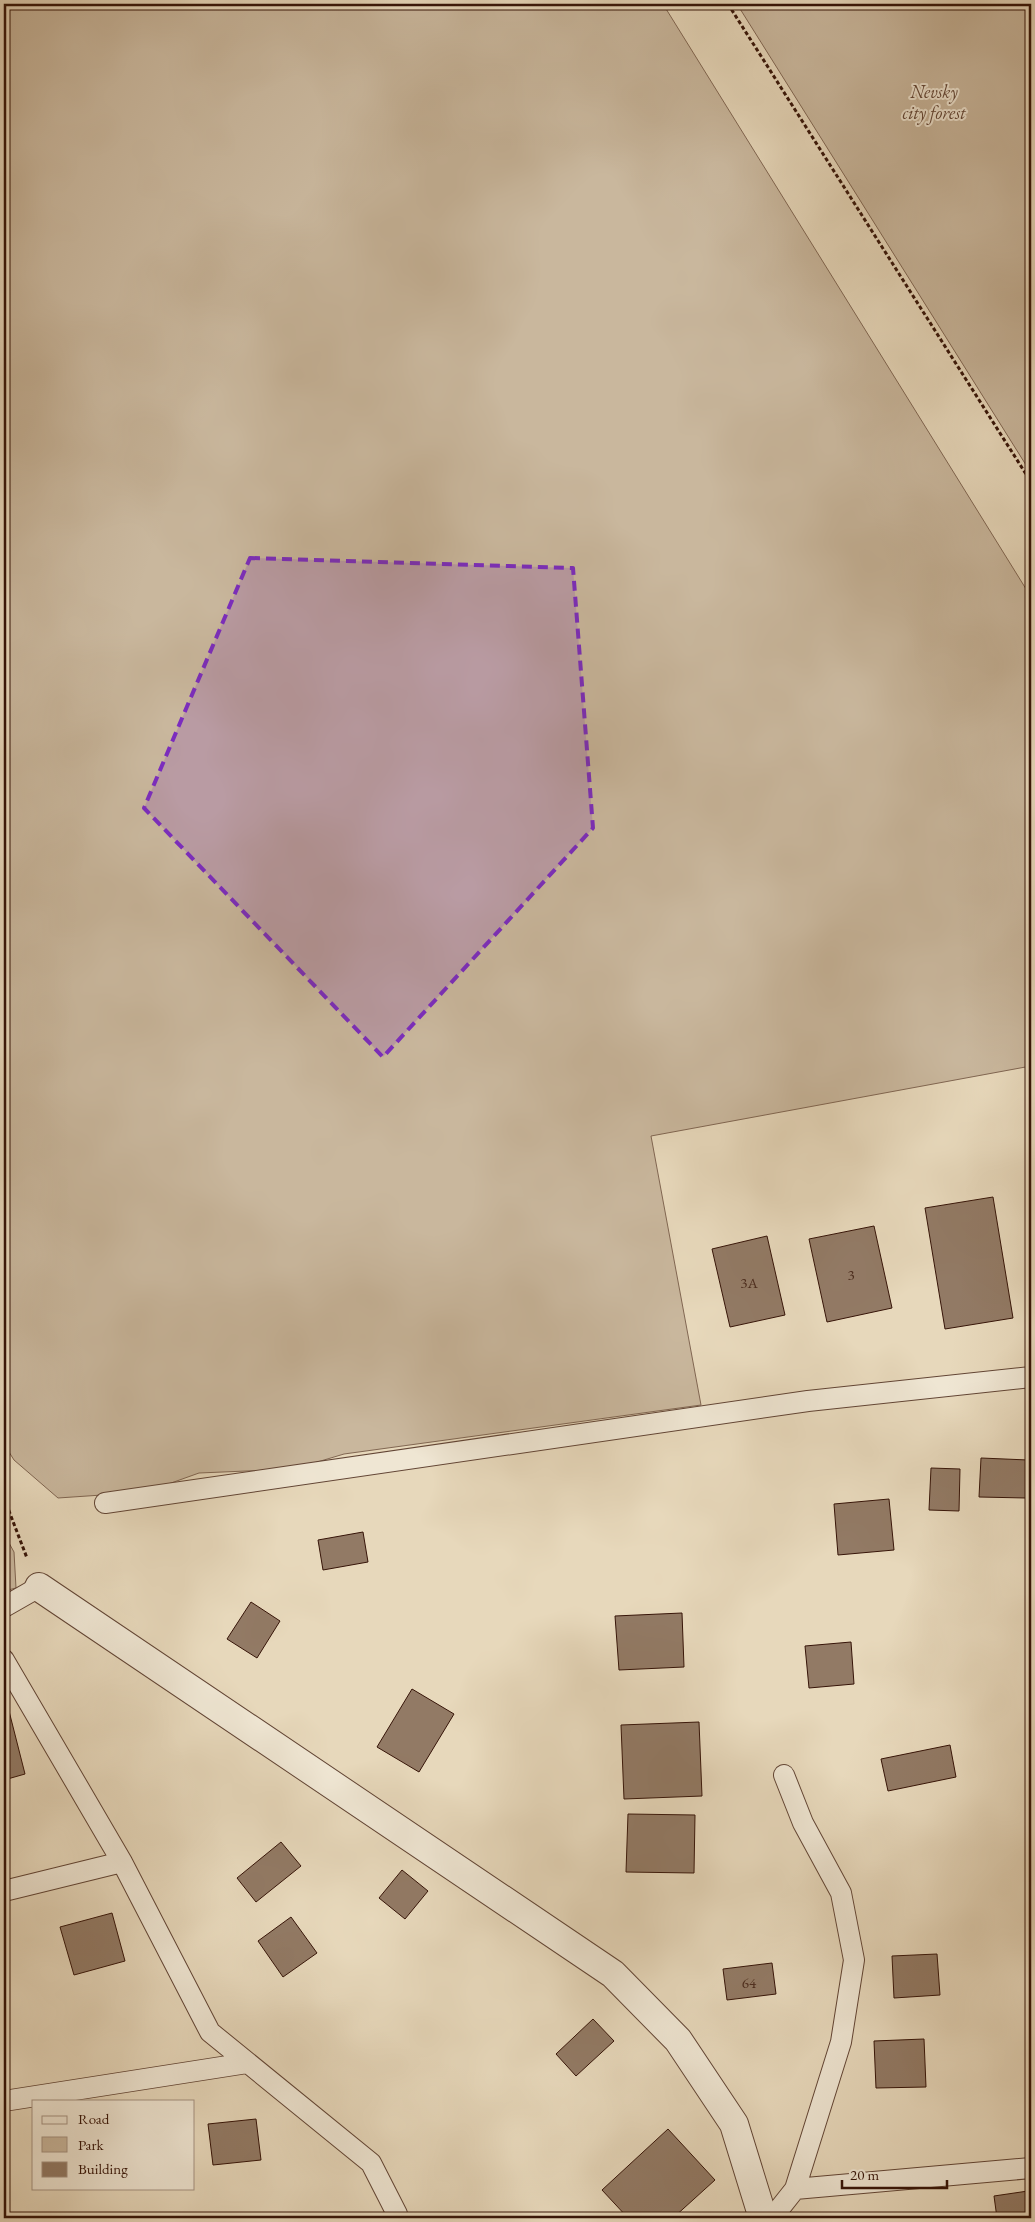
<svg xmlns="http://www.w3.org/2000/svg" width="1035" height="2222" viewBox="0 0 1035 2222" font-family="'EB Garamond',serif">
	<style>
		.green { fill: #c9b79d; stroke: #806652 }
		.building { fill: #927a65; stroke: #361408 }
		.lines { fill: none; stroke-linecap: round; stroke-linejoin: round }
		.lane-casing { stroke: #624535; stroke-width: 22 }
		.street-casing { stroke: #624535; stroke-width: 30 }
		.path { stroke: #361408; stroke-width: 3; stroke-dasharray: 4 2.5; stroke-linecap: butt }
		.lane { stroke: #efe6d3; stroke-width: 20 }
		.street { stroke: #efe6d3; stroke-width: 28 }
		.marked { fill: #7b2cbf; fill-opacity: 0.2; stroke: #7b2cbf; stroke-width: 4; stroke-dasharray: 10 6; stroke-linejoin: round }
		.labels { text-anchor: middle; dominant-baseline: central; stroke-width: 4; stroke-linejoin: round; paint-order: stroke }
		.number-label { font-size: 15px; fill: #4d2e1f }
		.park-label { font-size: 18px; font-style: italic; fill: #624535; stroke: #efe6d3 }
	</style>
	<rect width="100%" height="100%" fill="#e7d8bb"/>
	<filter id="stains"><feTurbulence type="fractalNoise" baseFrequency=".004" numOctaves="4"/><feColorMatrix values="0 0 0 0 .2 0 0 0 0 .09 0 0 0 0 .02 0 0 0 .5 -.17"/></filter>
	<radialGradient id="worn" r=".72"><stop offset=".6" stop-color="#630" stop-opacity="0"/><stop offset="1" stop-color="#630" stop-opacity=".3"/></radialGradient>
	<path class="green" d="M4,4H663L1031,597V1066L651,1136L701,1405L344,1454L294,1469L199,1473L146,1492L58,1498L14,1460L4,1444Z
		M737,4H1031V473Z
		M4,1534L14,1552L16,1588L4,1591Z"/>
	<path class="building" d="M993,1197L1013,1318L945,1329L925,1208Z
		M874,1226L892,1308L827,1322L809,1239Z
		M767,1236L785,1315L730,1327L712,1249Z
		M981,1458L1028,1460L1026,1498L979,1497Z
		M931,1468L960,1469L959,1511L929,1510Z
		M889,1499L894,1550L838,1555L834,1504Z
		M363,1532L368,1562L323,1570L318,1540Z
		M251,1602L280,1621L257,1658L227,1639Z
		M682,1613L684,1667L619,1670L615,1616Z
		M851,1642L854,1684L809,1688L805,1646Z
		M412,1689L454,1714L419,1772L377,1747Z
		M9,1711L25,1774L4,1780V1713Z
		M699,1722L702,1796L624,1799L621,1725Z
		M950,1745L956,1777L888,1791L881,1759Z
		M628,1814L695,1815L694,1873L626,1872Z
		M281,1842L301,1866L256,1902L237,1878Z
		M402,1870L428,1891L405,1919L379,1898Z
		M112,1913L125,1961L74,1975L60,1927Z
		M291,1917L317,1953L283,1977L258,1941Z
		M937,1954L940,1995L894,1998L892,1956Z
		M772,1963L776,1994L727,2000L723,1969Z
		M593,2019L614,2041L576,2076L556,2054Z
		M924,2039L926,2087L876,2088L874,2041Z
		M256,2119L261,2160L213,2165L208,2124Z
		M668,2129L715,2180L673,2218H628L602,2190Z
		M1028,2191L1031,2218H997L994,2196Z"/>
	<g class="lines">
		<defs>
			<path id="lane" d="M105,1503L808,1401L1031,1377
				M4,1607L39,1587
				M4,1660L122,1862L210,2032L371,2163L397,2214L396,2218
				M4,1891L122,1862
				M4,2101L247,2063
				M795,2189L1031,2168
				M772,2218L795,2189L841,2042L854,1960L841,1893L803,1823L784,1775"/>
			<path id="street" d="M39,1587L613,1974L678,2040L734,2124L763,2218"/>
		</defs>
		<use href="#lane" class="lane-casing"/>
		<use href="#street" class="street-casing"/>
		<path class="path" d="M728,4L1031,482
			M4,1498L27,1558"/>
		<use href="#lane" class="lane"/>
		<use href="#street" class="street"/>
	</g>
	<path class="marked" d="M250,558L573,568L593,828L383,1057L144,808Z"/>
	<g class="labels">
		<g class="number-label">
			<text x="851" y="1274">3</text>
			<text x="749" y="1282">3А</text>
			<text x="749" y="1982">64</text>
		</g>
		<g class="park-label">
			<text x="934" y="91">Nevsky<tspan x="934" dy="21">city forest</tspan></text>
		</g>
	</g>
	<rect width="1035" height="2222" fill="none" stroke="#e7d8bb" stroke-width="20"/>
	<rect x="5" y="5" width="1025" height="2212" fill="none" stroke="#361408" stroke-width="2.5"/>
	<rect x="10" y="10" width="1015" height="2202" fill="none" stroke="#361408"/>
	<rect x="32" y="2100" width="162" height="90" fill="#efe6d3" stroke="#a59282"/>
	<rect x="42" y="2116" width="25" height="8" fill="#efe6d3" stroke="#a59282"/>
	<text x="78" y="2124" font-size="15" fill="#361408">Road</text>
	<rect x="42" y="2137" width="25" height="15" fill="#c9b79d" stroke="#a59282"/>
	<text x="78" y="2150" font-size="15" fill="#361408">Park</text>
	<rect x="42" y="2162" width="25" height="15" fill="#927a65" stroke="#a59282"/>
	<text x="78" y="2174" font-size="15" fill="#361408">Building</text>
	<path d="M842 2180v8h105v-8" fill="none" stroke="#361408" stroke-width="2.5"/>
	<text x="850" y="2180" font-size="15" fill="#361408" stroke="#efe6d3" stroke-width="4" paint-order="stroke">20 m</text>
	<rect width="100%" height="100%" filter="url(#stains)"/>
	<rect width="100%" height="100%" fill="url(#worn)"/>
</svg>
